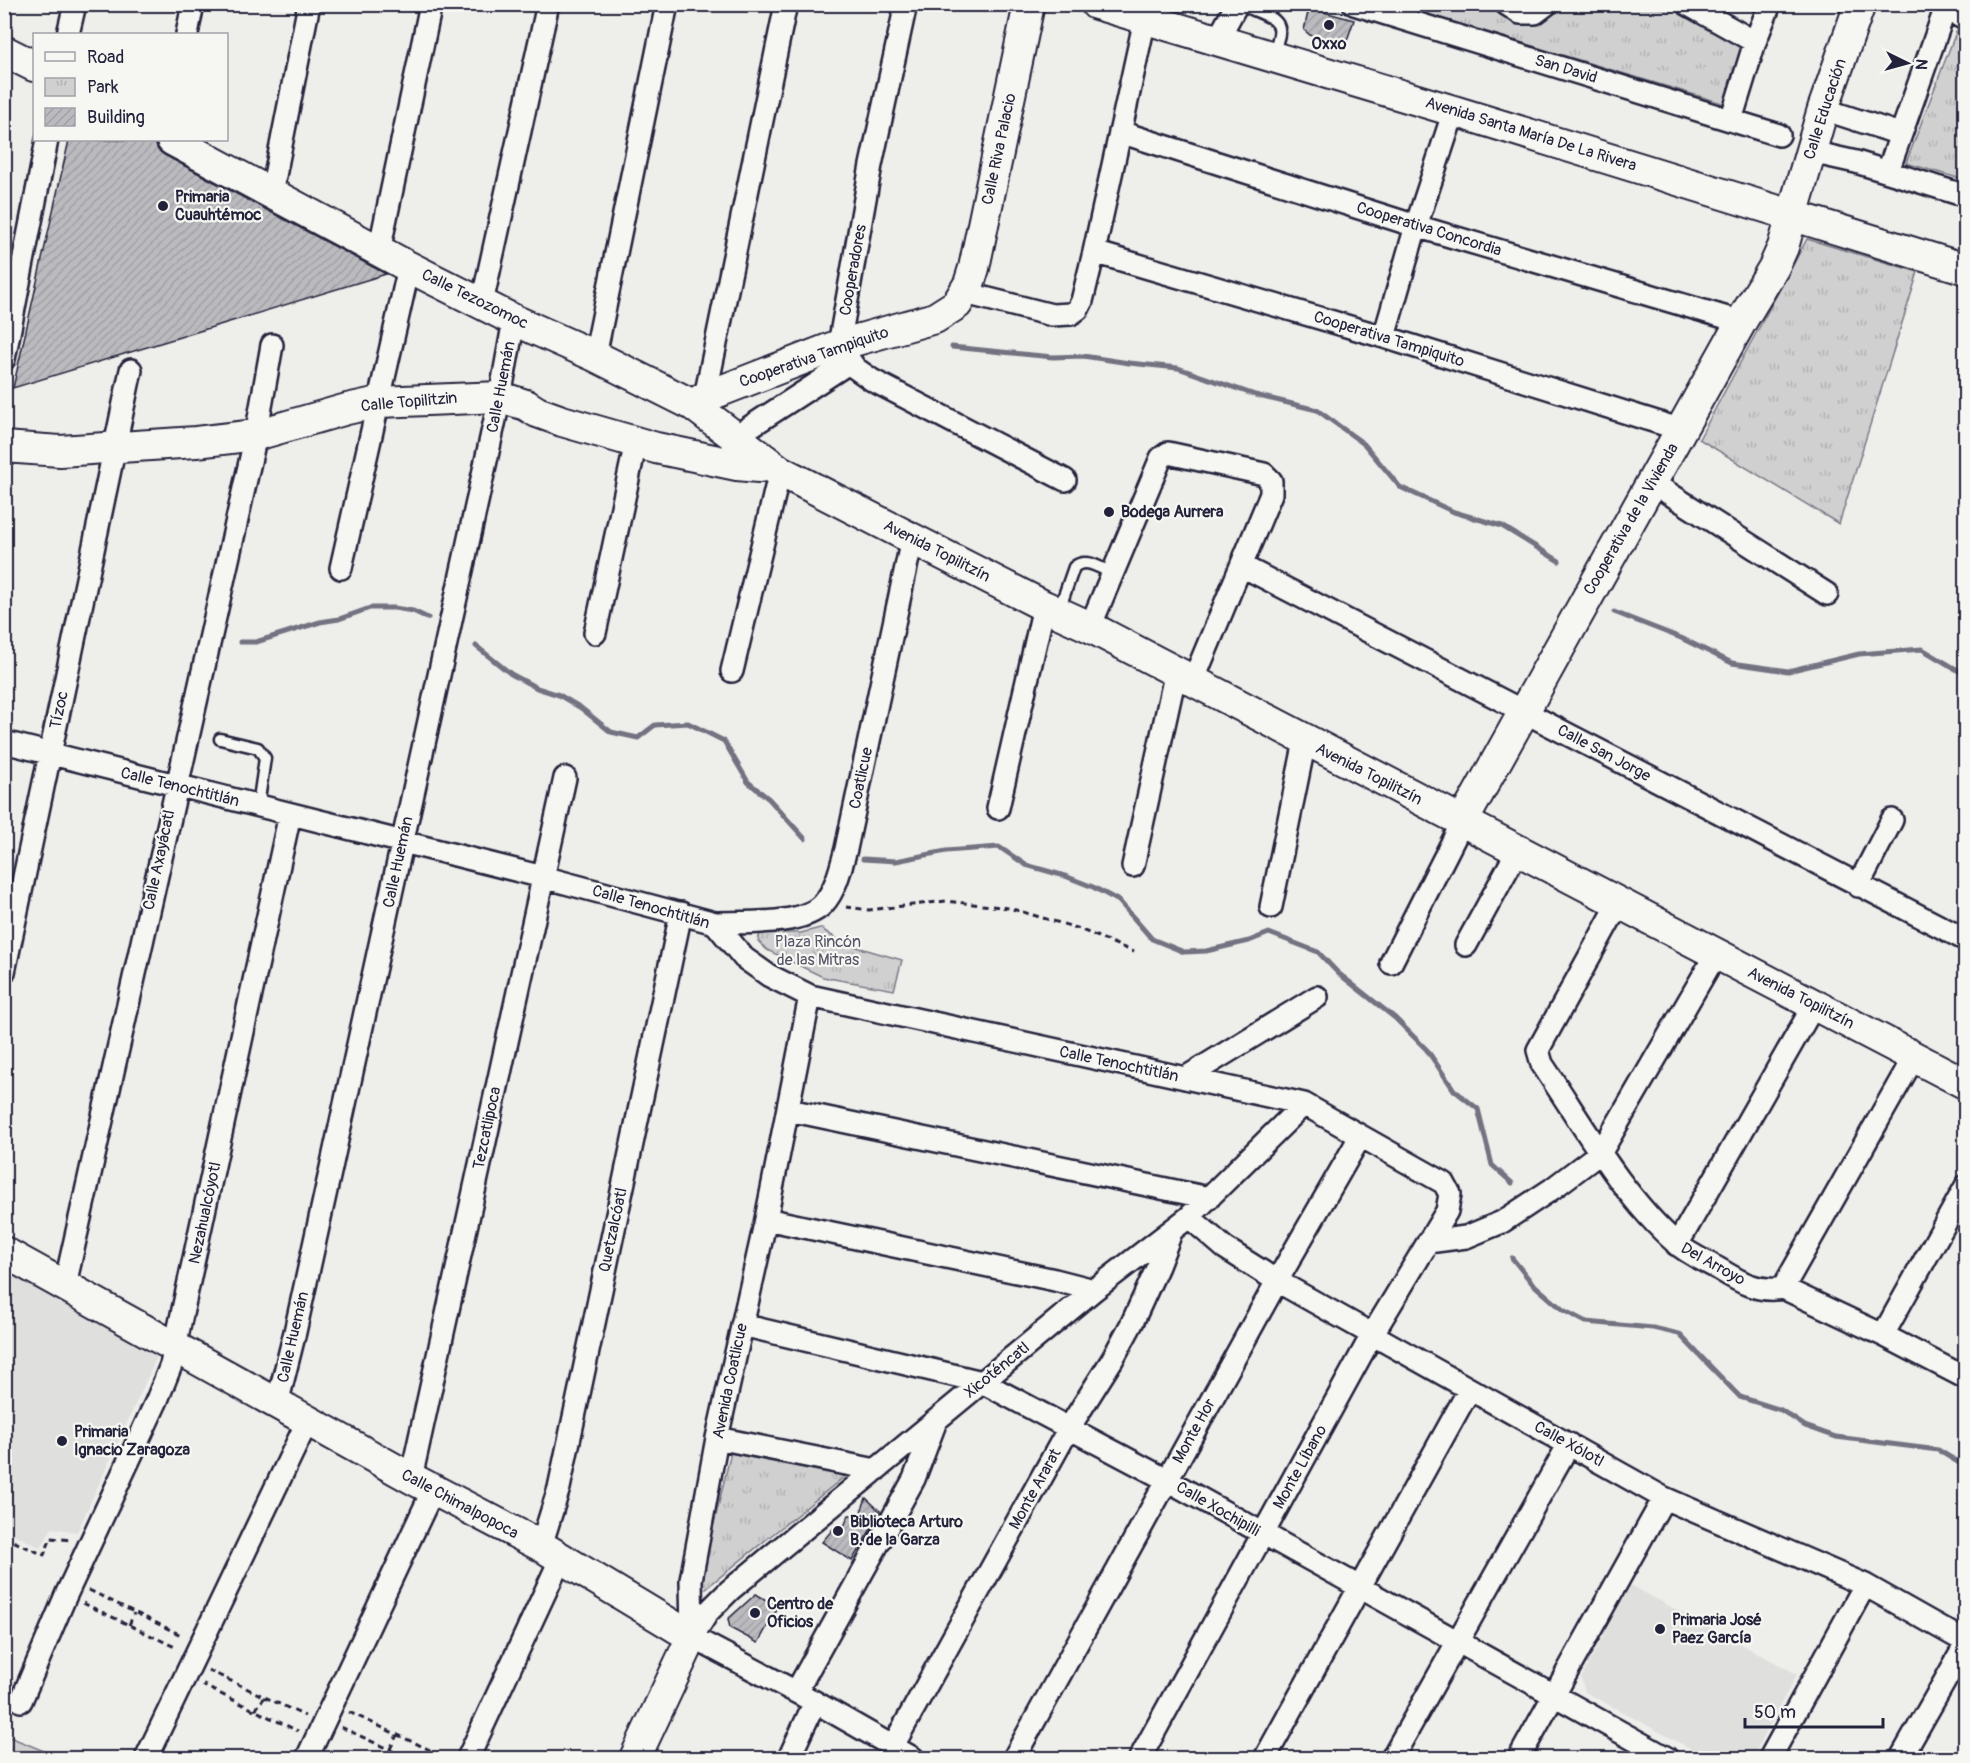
<svg xmlns="http://www.w3.org/2000/svg" width="1970" height="1763" viewBox="0 0 1970 1763" font-family="Pangolin,sans-serif">
	<style>
		.built { fill: #dfdfde }
		.park { fill: url(#park-tufts); stroke: #797986; stroke-width: 1.5 }
		.lines { fill: none; stroke-linecap: round; stroke-linejoin: round }
		.stream { stroke: #727281; stroke-width: 5 }
		.building { fill: url(#building-hatch); stroke: #22223b; stroke-width: 1.5 }
		.lane-casing { stroke: #22223b; stroke-width: 15 }
		.street-casing { stroke: #22223b; stroke-width: 26 }
		.secondary-casing { stroke: #22223b; stroke-width: 34 }
		.path { stroke: #22223b; stroke-width: 3; stroke-dasharray: 6 4.5; stroke-linecap: butt }
		.lane { stroke: #f6f6f2; stroke-width: 10 }
		.street { stroke: #f6f6f2; stroke-width: 21 }
		.secondary { stroke: #f6f6f2; stroke-width: 30 }
		.poi-dot { fill: #22223b; stroke: #f6f6f2; stroke-width: 2 }
		.labels { text-anchor: middle; dominant-baseline: central; stroke-width: 4.5; stroke-linejoin: round; paint-order: stroke }
		.poi-label { font-size: 16px; font-weight: bold; fill: #22223b; stroke: #f6f6f2; text-anchor: start }
		.street-label { font-size: 16px; fill: #22223b; stroke: #f6f6f2 }
		.park-label { font-size: 16px; fill: #565668; stroke: #f6f6f2 }
	</style>
	<defs>
		<pattern id="park-tufts" width="24" height="20" patternUnits="userSpaceOnUse" patternTransform="scale(1.5)"><rect width="24" height="20" fill="#d0d0d1"/><path d="M3 7l-1-3M5 7V3M7 7l1-3M15 17l-1-3M17 17v-4M19 17l1-3" fill="none" stroke="#b2b2b4"/></pattern>
		<pattern id="building-hatch" width="6" height="6" patternUnits="userSpaceOnUse" patternTransform="scale(1.5)"><rect width="6" height="6" fill="#bbbbbf"/><path d="M-1 1l2-2M0 6l6-6M5 7l2-2" fill="none" stroke="#a0a0a5"/></pattern>
	</defs>
	<rect width="100%" height="100%" fill="#eeeeeb"/>
	<filter id="ink" filterUnits="userSpaceOnUse"><feTurbulence type="fractalNoise" baseFrequency=".0167" numOctaves="2"/><feDisplacementMap in="SourceGraphic" scale="12" xChannelSelector="R" yChannelSelector="G"/><feConvolveMatrix kernelMatrix="1 2 1 2 8 2 1 2 1" color-interpolation-filters="sRGB"/></filter>
	<g filter="url(#ink)">
		<path class="built" d="M4,1271L158,1355L77,1532L52,1528L41,1548L5,1530Z
			M1630,1585L1797,1674L1752,1758H1708L1585,1692L1581,1678Z"/>
		<path class="park" d="M1397,5H1494L1522,20H1535L1559,12L1562,5H1674L1743,46L1725,104Z
			M1956,32L1965,37V180L1906,163Z
			M1807,239L1918,272L1839,524L1699,439Z
			M820,928L843,943L902,960L894,990L823,977L767,950L758,941L760,933H801Z
			M732,1448L845,1476L705,1589L698,1591Z
			M4,1735H5L61,1758H5Z"/>
		<g class="lines">
			<path class="stream" d="M952,347L1053,357L1083,356L1129,363L1178,368L1255,395L1317,410L1364,444L1400,487L1454,512L1502,526L1559,561
				M1614,612L1681,638L1732,663L1788,671L1859,654L1922,649L1966,675
				M240,642H256L320,622L339,619L370,608H394L413,611L428,618
				M476,646L511,674L537,688L559,695L581,708L611,732L638,738L655,725L688,723L724,741L748,782L769,799L805,839
				M863,859L896,861L946,851L999,847L1026,865L1065,876L1093,887L1119,901L1152,939L1184,952L1206,951L1249,941L1269,933L1318,952L1338,973L1395,1018L1427,1050L1454,1090L1478,1109L1492,1165L1512,1183
				M1512,1258L1532,1283L1563,1310L1586,1322L1653,1328L1679,1334L1740,1397L1781,1410L1805,1426L1836,1437L1938,1450L1966,1467"/>
		</g>
		<path class="building" d="M1309,8L1354,20L1345,46L1310,35L1304,30Z
			M69,140H150L155,142L158,150L164,155L386,274L13,388Z
			M866,1498L881,1512L852,1561L822,1542L833,1529L842,1531L849,1515H860Z
			M756,1594L778,1607L758,1643L730,1628L728,1619Z"/>
		<g class="lines">
			<defs>
				<path id="lane" d="M1240,4C1271,19 1292,17 1271,55
					M1059,610L1074,567C1086,557 1099,568 1112,573
					M220,739L258,748L265,758L258,806"/>
				<path id="street" d="M906,4L871,165L839,345L855,368L872,380L1065,480
					M1354,4L1779,135
					M1506,4L1520,13H1535L1547,4
					M1687,4L1755,42
					M1945,8L1966,20
					M68,34L75,4
					M187,34L193,4
					M1218,39L1237,4
					M1823,109L1900,134
					M1731,120L1755,42L1770,4
					M1120,132L1416,226L1741,322
					M1811,152L1856,162L1966,196
					M1888,171L1947,4
					M272,191L309,4
					M379,251L431,4
					M1094,252L1384,337L1682,430
					M965,293L1052,315L1071,314L1078,309L1082,301L1094,252L1145,19
					M482,303L548,4
					M1384,337L1416,226L1454,111
					M595,356L667,4
					M4,359L47,140
					M705,397L786,4
					M736,436L850,362
					M1651,482L1827,594
					M1242,566L1966,940
					M341,568L409,267
					M1090,627L1161,458L1168,453L1264,474L1271,481V494L1193,681
					M595,633L636,442
					M732,671L780,471
					M4,742L543,877L715,923L744,958L768,975L810,996L1304,1104L1444,1183L1450,1194L1447,1211L1372,1335L1140,1758
					M998,808L1044,606
					M1133,866L1176,671
					M1858,886L1892,820
					M1619,903L1538,1050L1542,1064C1582,1123 1622,1196 1676,1243C1688,1254 1705,1261 1719,1269C1740,1282 1758,1293 1783,1288L1883,1335L1966,1378
					M1271,907L1305,741
					M715,923C743,922 803,926 823,904C836,890 841,867 846,849L912,539
					M1466,945L1518,850
					M1391,963L1463,821
					M4,972L131,370
					M1185,1078L1317,997
					M789,1110L1209,1198
					M1189,1217L1225,1248L1277,1281L1664,1498L1865,1585L1966,1642
					M766,1219L1055,1280L1094,1290
					M1428,1242L1466,1237L1502,1222L1552,1189L1601,1152L1716,954
					M1677,1245L1814,1005
					M65,1285L256,435L272,345
					M1783,1288L1914,1057
					M742,1325L982,1382L1167,1480L1667,1758
					M1883,1335L1966,1186
					M277,1404L295,1332L500,397L514,320
					M717,1438L876,1470
					M411,1478L565,778
					M541,1546L559,1488L681,913
					M692,1637L708,1612L730,1590L1094,1290L1189,1217L1304,1104
					M692,1637L691,1580L717,1438L766,1219L810,996
					M692,1637L815,1702L913,1758
					M796,1692L914,1479L936,1421
					M21,1701L66,1595L157,1400L171,1365L290,814
					M893,1746L1069,1428L1112,1360L1132,1323L1158,1266L1172,1230
					M146,1758L308,1420
					M307,1758L433,1490
					M468,1758L561,1558
					M789,1758L815,1702
					M1014,1758L1277,1281L1360,1137
					M1265,1758L1469,1390
					M1392,1758L1569,1444
					M1519,1758L1664,1498
					M1770,1758L1865,1585
					M1901,1758L1966,1644"/>
				<path id="secondary" d="M1096,4L1454,111L1966,269
					M4,51L34,66
					M172,140L409,267L514,320L595,356L693,405L780,471L1044,606L1090,627L1966,1084
					M693,405L705,397L839,345L935,318L957,304L969,284L974,268L1029,4
					M4,447L60,451L196,442L256,435L347,409L379,402L500,397L526,405L537,412L562,421L656,448L737,465L759,467L772,465
					M1463,821L1741,322L1774,267L1783,247L1823,109L1860,4
					M4,1252L411,1478L541,1546L692,1637L635,1758"/>
			</defs>
			<use href="#lane" class="lane-casing"/>
			<use href="#street" class="street-casing"/>
			<use href="#secondary" class="secondary-casing"/>
			<path class="path" d="M846,907L869,910L946,901L1009,908L1077,928L1134,952
				M4,1537L44,1555L51,1538L72,1540
				M89,1590L183,1636
				M83,1603L177,1648
				M129,1625L134,1613
				M208,1670L305,1716
				M205,1683L204,1686L298,1731
				M255,1710L265,1697
				M349,1712L447,1758
				M341,1727L407,1758
				M390,1749L397,1735"/>
			<use href="#lane" class="lane"/>
			<use href="#street" class="street"/>
			<use href="#secondary" class="secondary"/>
		</g>
	</g>
	<g class="poi-dot">
		<circle cx="1329" cy="25" r="6"/>
		<circle cx="163" cy="206" r="6"/>
		<circle cx="1109" cy="512" r="6"/>
		<circle cx="62" cy="1441" r="6"/>
		<circle cx="838" cy="1531" r="6"/>
		<circle cx="755" cy="1613" r="6"/>
		<circle cx="1660" cy="1629" r="6"/>
	</g>
	<g class="labels">
		<g class="poi-label">
			<text x="1329" y="44" text-anchor="middle">Oxxo</text>
			<text x="175" y="197">Primaria<tspan x="175" dy="18">Cuauhtémoc</tspan></text>
			<text x="1121" y="512">Bodega Aurrera</text>
			<text x="74" y="1432">Primaria<tspan x="74" dy="18">Ignacio Zaragoza</tspan></text>
			<text x="850" y="1522">Biblioteca Arturo<tspan x="850" dy="18">B. de la Garza</tspan></text>
			<text x="767" y="1604">Centro de<tspan x="767" dy="18">Oficios</tspan></text>
			<text x="1672" y="1620">Primaria José<tspan x="1672" dy="18">Paez García</tspan></text>
		</g>
		<g class="street-label">
			<text transform="translate(1566 69) rotate(17)">San David</text>
			<text transform="translate(1825 109) rotate(-72)">Calle Educación</text>
			<text transform="translate(1531 134) rotate(17)">Avenida Santa María De La Rivera</text>
			<text transform="translate(999 149) rotate(-78)">Calle Riva Palacio</text>
			<text transform="translate(1429 229) rotate(17)">Cooperativa Concordia</text>
			<text transform="translate(853 270) rotate(-80)">Cooperadores</text>
			<text transform="translate(475 299) rotate(26)">Calle Tezozomoc</text>
			<text transform="translate(1389 339) rotate(17)">Cooperativa Tampiquito</text>
			<text transform="translate(814 357) rotate(-19)">Cooperativa Tampiquito</text>
			<text transform="translate(501 387) rotate(-79)">Calle Huemán</text>
			<text transform="translate(409 402) rotate(-5)">Calle Topilitzin</text>
			<text transform="translate(1631 519) rotate(-60)">Cooperativa de la Vivienda</text>
			<text transform="translate(937 551) rotate(27)">Avenida Topilitzín</text>
			<text transform="translate(59 710) rotate(-78)">Tízoc</text>
			<text transform="translate(1604 753) rotate(28)">Calle San Jorge</text>
			<text transform="translate(1369 774) rotate(27)">Avenida Topilitzín</text>
			<text transform="translate(861 778) rotate(-78)">Coatlicue</text>
			<text transform="translate(180 787) rotate(14)">Calle Tenochtitlán</text>
			<text transform="translate(159 860) rotate(-78)">Calle Axayácatl</text>
			<text transform="translate(398 862) rotate(-78)">Calle Huemán</text>
			<text transform="translate(651 907) rotate(16)">Calle Tenochtitlán</text>
			<text transform="translate(1801 998) rotate(27)">Avenida Topilitzín</text>
			<text transform="translate(1119 1064) rotate(12)">Calle Tenochtitlán</text>
			<text transform="translate(487 1128) rotate(-78)">Tezcatlipoca</text>
			<text transform="translate(205 1213) rotate(-78)">Nezahualcóyotl</text>
			<text transform="translate(613 1230) rotate(-78)">Quetzalcóatl</text>
			<text transform="translate(1713 1264) rotate(29)">Del Arroyo</text>
			<text transform="translate(293 1337) rotate(-77)">Calle Huemán</text>
			<text transform="translate(997 1370) rotate(-39)">Xicoténcatl</text>
			<text transform="translate(730 1381) rotate(-78)">Avenida Coatlicue</text>
			<text transform="translate(1194 1431) rotate(-61)">Monte Hor</text>
			<text transform="translate(1569 1444) rotate(29)">Calle Xólotl</text>
			<text transform="translate(1300 1467) rotate(-61)">Monte Líbano</text>
			<text transform="translate(1035 1489) rotate(-61)">Monte Ararat</text>
			<text transform="translate(460 1504) rotate(28)">Calle Chimalpopoca</text>
			<text transform="translate(1218 1509) rotate(30)">Calle Xochipilli</text>
		</g>
		<g class="park-label">
			<text x="818" y="942">Plaza Rincón<tspan x="818" dy="18">de las Mitras</tspan></text>
		</g>
	</g>
	<rect width="1970" height="1763" fill="none" stroke="#f6f6f2" stroke-width="24"/>
	<rect x="12" y="12" width="1946" height="1739" fill="none" stroke="#22223b" stroke-width="2" filter="url(#ink)"/>
	<rect x="33" y="33" width="195" height="108" fill="#f6f6f2" stroke="#a1a1a9" stroke-width="1.5"/>
	<rect x="45" y="52" width="30" height="9" fill="#f6f6f2" stroke="#a1a1a9" stroke-width="1.5"/>
	<text x="87" y="63" font-size="18" fill="#22223b">Road</text>
	<rect x="45" y="78" width="30" height="18" fill="url(#park-tufts)" stroke="#a1a1a9" stroke-width="1.5"/>
	<text x="87" y="93" font-size="18" fill="#22223b">Park</text>
	<rect x="45" y="108" width="30" height="18" fill="url(#building-hatch)" stroke="#a1a1a9" stroke-width="1.5"/>
	<text x="87" y="123" font-size="18" fill="#22223b">Building</text>
	<g transform="translate(1907 63) rotate(95)" stroke="#f6f6f2" stroke-width="4.5" paint-order="stroke">
	<path d="M0-4.5L10 22L0 15L-10 22Z" fill="#22223b"/>
	<text y="-9" font-size="16" font-weight="bold" text-anchor="middle" fill="#22223b">N</text>
	</g>
	<path d="M1745 1718v9h138v-9" fill="none" stroke="#22223b" stroke-width="3"/>
	<text x="1754" y="1718" font-size="18" fill="#22223b" stroke="#f6f6f2" stroke-width="4.5" paint-order="stroke">50 m</text>
</svg>
